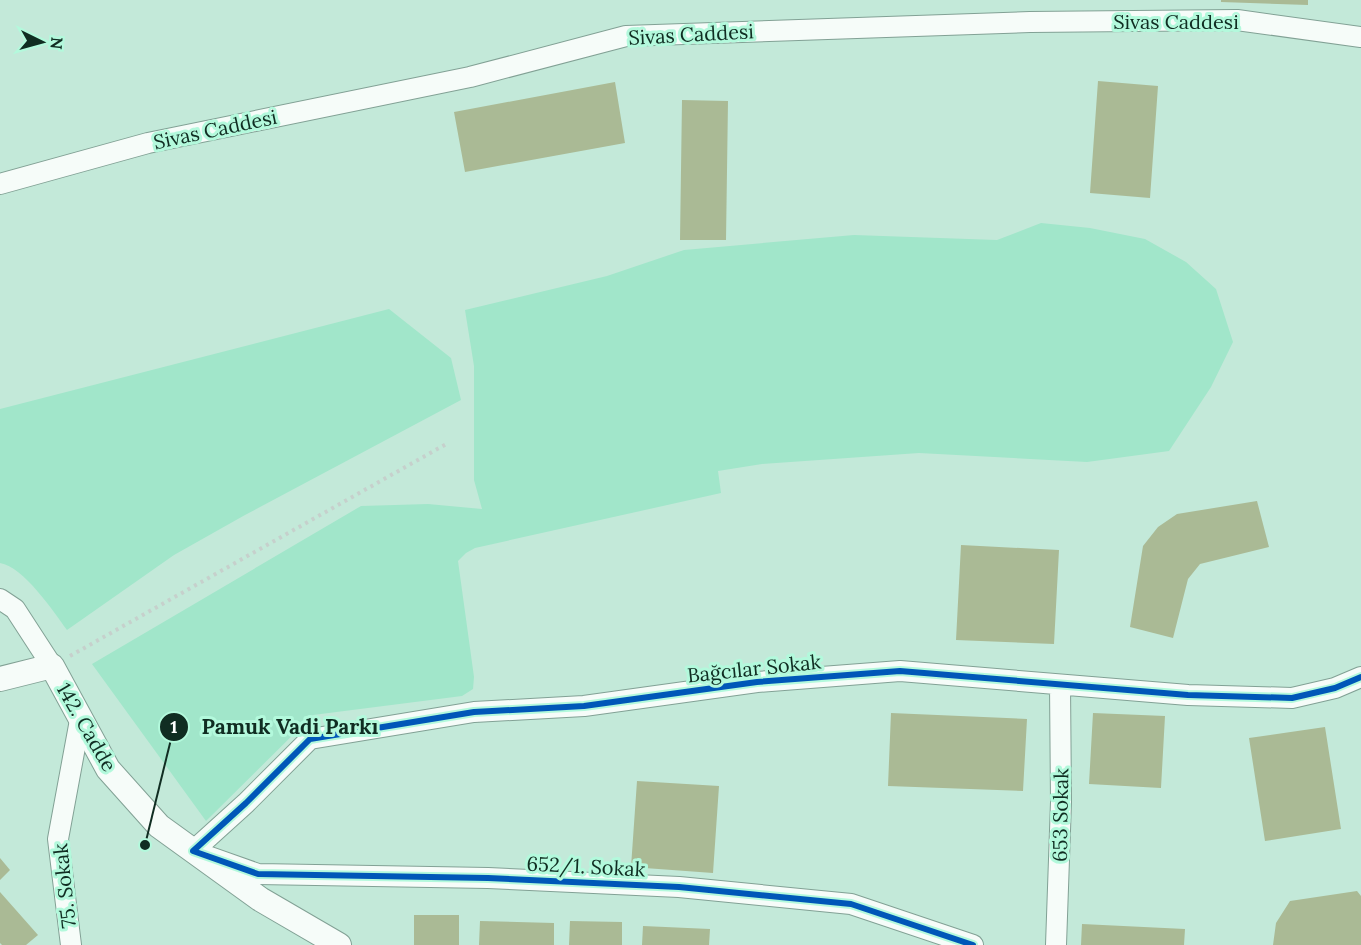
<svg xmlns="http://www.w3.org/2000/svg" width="1361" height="945" viewBox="0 0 1361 945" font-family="Lora,serif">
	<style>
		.green { fill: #a1e6ca }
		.building { fill: #aaba95 }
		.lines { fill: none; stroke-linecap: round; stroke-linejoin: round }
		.minor-casing { stroke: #82a195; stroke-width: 22 }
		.tertiary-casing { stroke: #82a195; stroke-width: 26 }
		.path { stroke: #c6d0cc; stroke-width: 4; stroke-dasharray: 3 4.5; stroke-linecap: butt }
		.minor { stroke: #f6fcf9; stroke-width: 20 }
		.tertiary { stroke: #f6fcf9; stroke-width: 24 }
		.cycleway-casing { stroke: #b3f9dc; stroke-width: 10 }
		.cycleway { stroke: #0057b8; stroke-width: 6 }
		.labels { text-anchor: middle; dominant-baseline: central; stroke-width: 6; stroke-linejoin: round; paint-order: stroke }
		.street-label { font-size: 20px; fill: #102d22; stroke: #b3f9dc }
		.leader { fill: none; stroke: #102d22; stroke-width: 2 }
		.callout-dot { fill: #102d22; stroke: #b3f9dc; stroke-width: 2 }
		.mark-label { font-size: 18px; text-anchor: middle; font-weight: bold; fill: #fff }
		.callout-label { font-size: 21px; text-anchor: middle; font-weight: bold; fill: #102d22; stroke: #b3f9dc; stroke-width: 6; stroke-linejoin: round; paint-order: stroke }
	</style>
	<rect width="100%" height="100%" fill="#c3e9d9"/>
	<path class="green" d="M1041,223L1090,228L1145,239L1186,262L1216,289L1233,342L1211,387L1169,451L1087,462L919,453L762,464L718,471L721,493L475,548L466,553L458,561L474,677L473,689L462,696L313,715L206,821L92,664L361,506L428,504L482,509L474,480V366L465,310L607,276L684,250L854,235L997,240Z
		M389,309L451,358L461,400L245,515L174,555L67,630C53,611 24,567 0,563V409Z"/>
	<path class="building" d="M1221,0H1308V5L1221,2Z
		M1098,81L1158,86L1150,198L1090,193Z
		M615,82L625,143L465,172L454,112Z
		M682,100L728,101L726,240H680Z
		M1257,501L1269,547L1200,564L1188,579L1173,638L1130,627L1143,546L1158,527L1177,514Z
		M961,545L1059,550L1054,644L956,640Z
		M891,713L1027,719L1023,791L888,786Z
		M1093,713L1165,716L1161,788L1089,784Z
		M1325,727L1341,829L1265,841L1249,738Z
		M637,781L719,786L713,873L631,867Z
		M0,858L10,870L0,880Z
		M1357,891L1361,896V945H1273L1276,923L1290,901Z
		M0,892L38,935L26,945H2L0,943Z
		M414,915H459V945H414Z
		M480,921L554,923V945H479Z
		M570,921L622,922V945H569Z
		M1082,924L1185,929L1184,945H1081Z
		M643,926L710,929L709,945H642Z"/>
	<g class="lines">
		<defs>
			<path id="minor" d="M0,184L148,143L470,77L626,36L1030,22L1237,20L1361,37
				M0,599L15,609L52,666
				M71,945L58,839L80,720
				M973,945L851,904L679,887L488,878L258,874L193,851L246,803L310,739L474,712L584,706L757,682L900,671L1188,695L1292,698L1335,688L1361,677
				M1056,945L1061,802L1060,685"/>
			<path id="tertiary" d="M0,679L52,666L108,769L159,826L260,899L339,945"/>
		</defs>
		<use href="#minor" class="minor-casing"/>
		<use href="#tertiary" class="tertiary-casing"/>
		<path class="path" d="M70,656L448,443"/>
		<use href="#minor" class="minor"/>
		<use href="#tertiary" class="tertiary"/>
		<defs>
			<path id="cycleway" d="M973,945L851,904L679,887L488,878L258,874L193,851L246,803L310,739L474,712L584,706L757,682L900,671L1188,695L1292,698L1335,688L1361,677"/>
		</defs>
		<use href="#cycleway" class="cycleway-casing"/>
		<use href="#cycleway" class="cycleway"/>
	</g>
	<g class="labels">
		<g class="street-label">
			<text x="1176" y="21">Sivas Caddesi</text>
			<text transform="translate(691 34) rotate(-3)">Sivas Caddesi</text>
			<text transform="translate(215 129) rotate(-12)">Sivas Caddesi</text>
			<text transform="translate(754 668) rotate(-6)">Bağcılar Sokak</text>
			<text transform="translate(87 727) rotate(60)">142. Cadde</text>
			<text transform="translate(1060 815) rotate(-89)">653 Sokak</text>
			<text transform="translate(586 866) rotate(3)">652/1. Sokak</text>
			<text transform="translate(64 886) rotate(-96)">75. Sokak</text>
		</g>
	</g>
	<path class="leader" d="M145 845L174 727"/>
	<g class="callout-dot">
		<circle cx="145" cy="845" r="6"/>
		<circle cx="174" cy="727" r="15"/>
	</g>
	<g class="mark-label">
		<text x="174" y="733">1</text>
	</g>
	<g class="callout-label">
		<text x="290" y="734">Pamuk Vadi Parkı</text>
	</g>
	<g transform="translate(42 42) rotate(95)" stroke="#b3f9dc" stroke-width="4.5" paint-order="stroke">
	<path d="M0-4.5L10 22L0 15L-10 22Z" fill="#102d22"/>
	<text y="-9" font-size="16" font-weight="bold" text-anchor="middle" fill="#102d22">N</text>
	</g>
</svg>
